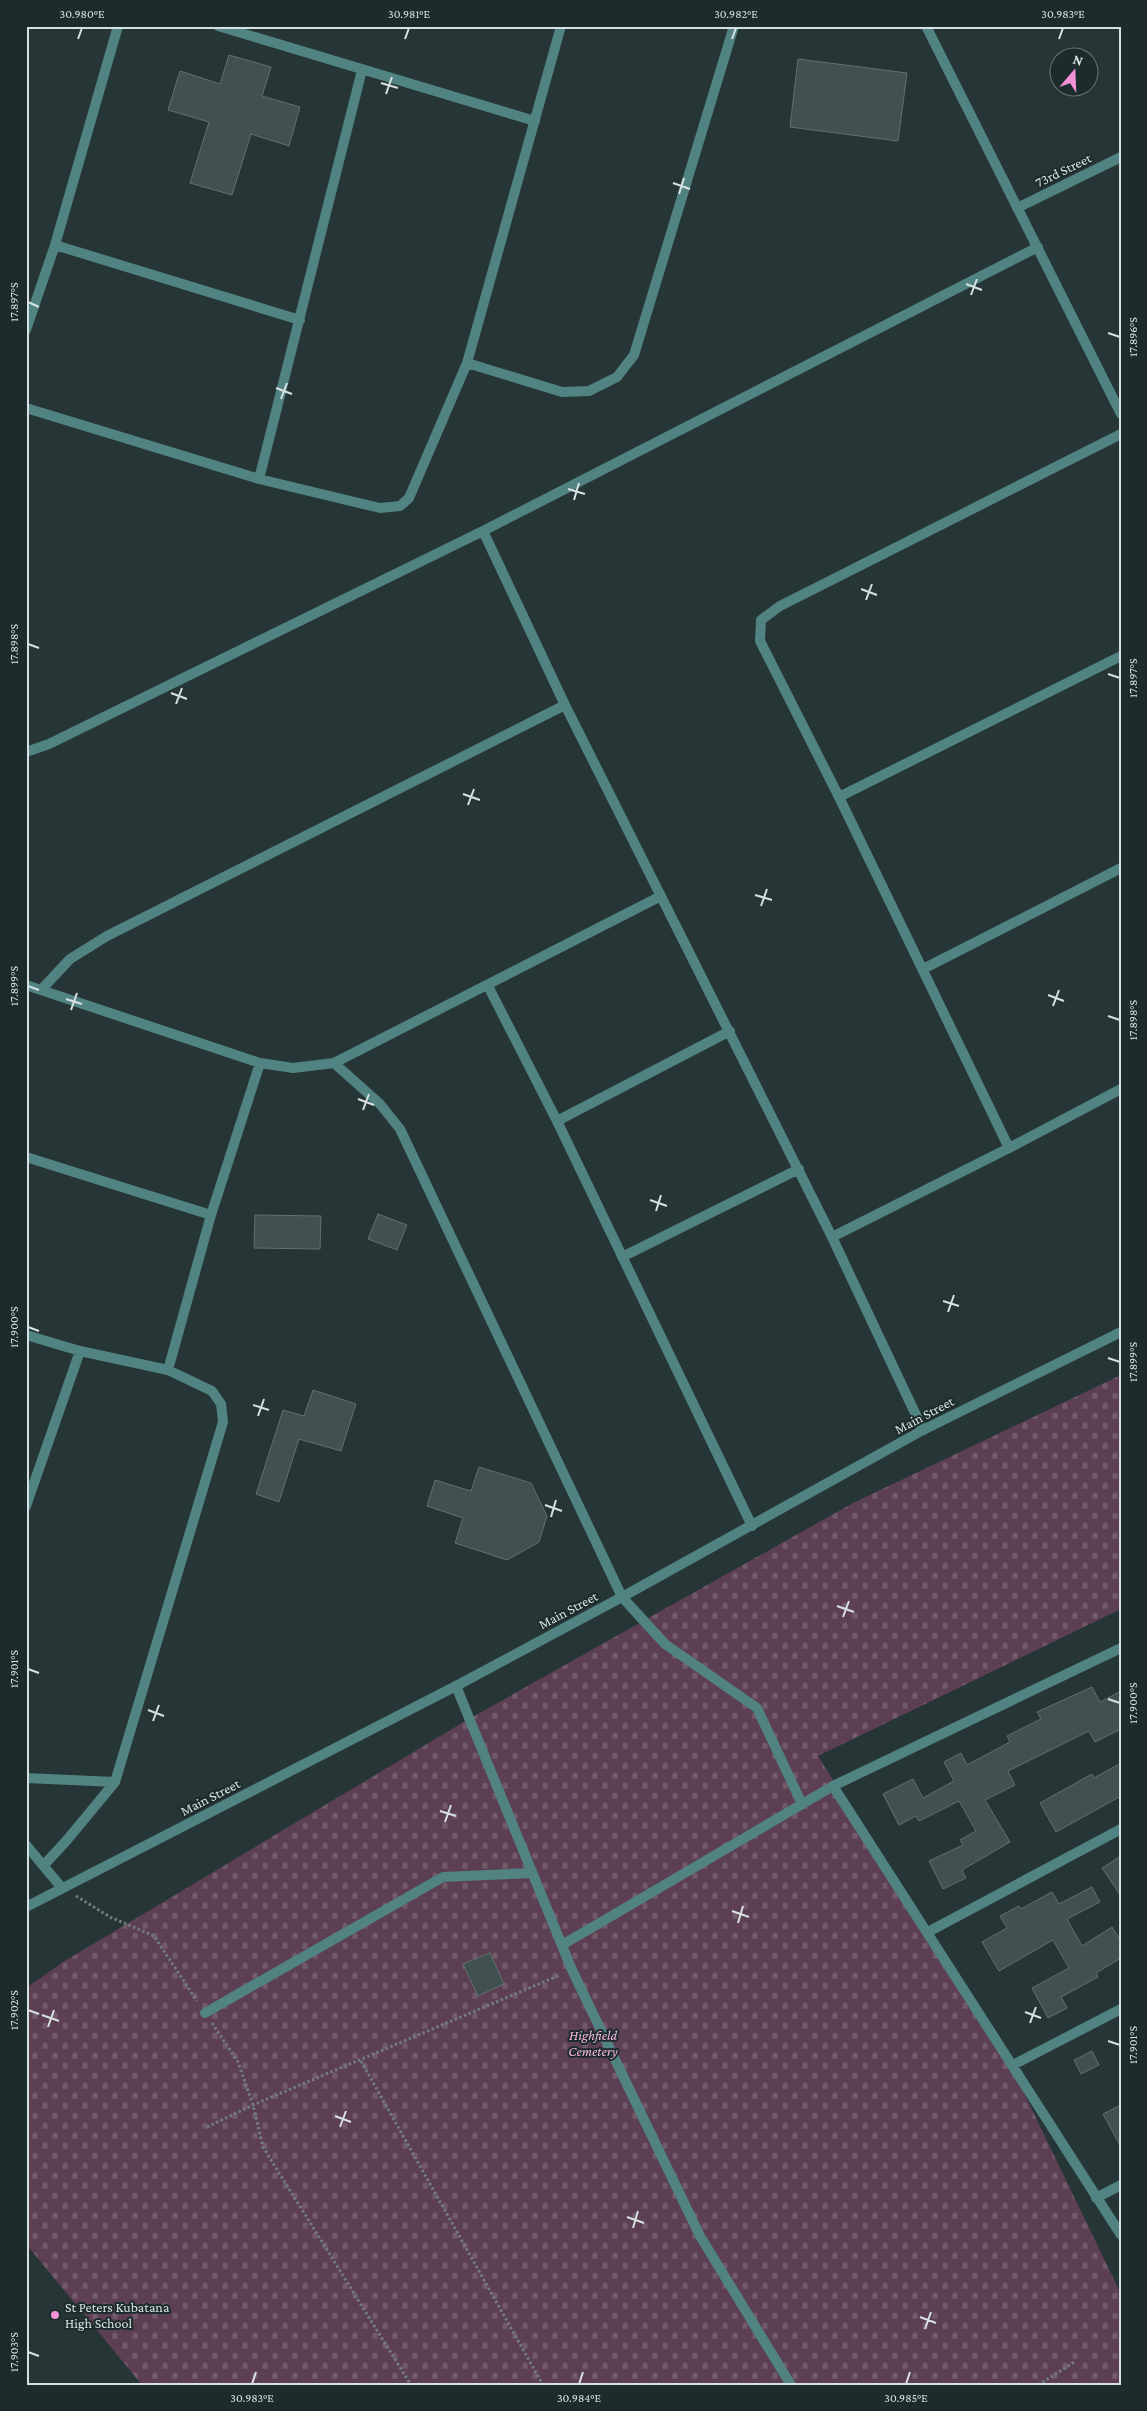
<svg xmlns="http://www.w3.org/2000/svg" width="1147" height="2411" viewBox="0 0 1147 2411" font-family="'Crimson Pro',serif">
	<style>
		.cemetery { fill: url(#cemetery-stones) }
		.building { fill: #415150; stroke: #617171 }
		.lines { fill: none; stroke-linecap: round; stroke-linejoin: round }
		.path { stroke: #717d7d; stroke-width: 3; stroke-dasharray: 2.5 2.5; stroke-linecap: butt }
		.service { stroke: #508382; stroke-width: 10 }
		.minor { stroke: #508382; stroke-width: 10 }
		.tertiary { stroke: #508382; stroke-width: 10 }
		.ticks { fill: none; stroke: #d8e1e1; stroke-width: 2 }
		.poi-dot { fill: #f391d6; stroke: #1c2b2b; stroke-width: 2 }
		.labels { text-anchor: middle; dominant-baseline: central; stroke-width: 4; stroke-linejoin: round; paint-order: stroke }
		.street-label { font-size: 14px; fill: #d8e1e1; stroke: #1c2b2b }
		.park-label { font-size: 14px; font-style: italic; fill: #f7b6e2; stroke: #1c2b2b }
		.poi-label { font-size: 14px; fill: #d8e1e1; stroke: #1c2b2b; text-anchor: start }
		.neatline { fill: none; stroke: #d8e1e1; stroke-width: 2 }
		.ticks-label { font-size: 12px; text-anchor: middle; fill: #d8e1e1 }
	</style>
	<defs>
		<pattern id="cemetery-stones" width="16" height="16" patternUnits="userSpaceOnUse" patternTransform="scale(1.25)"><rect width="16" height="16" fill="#5c3f53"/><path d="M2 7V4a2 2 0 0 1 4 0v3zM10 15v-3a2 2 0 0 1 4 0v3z" fill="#735a6b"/></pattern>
	</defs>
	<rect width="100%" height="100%" fill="#263535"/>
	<path class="cemetery" d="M1121,1375V1609L818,1756L1008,2060L1121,2294V2385H142L26,2244V1988L63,1962L462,1723L853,1503Z"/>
	<path class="building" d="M229,55L271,67L262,96L300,107L289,146L251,134L232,195L190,183L209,122L168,110L180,71L220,84Z
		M798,59L907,73L898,141L790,127Z
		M378,1214L407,1225L397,1250L368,1239Z
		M255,1215L321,1216L320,1249L254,1248Z
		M313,1390L356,1404L341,1451L299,1439L279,1502L256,1494L283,1410L304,1416Z
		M479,1467L531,1483L547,1516L539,1542L507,1560L455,1543L463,1518L427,1506L435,1480L471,1491Z
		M1092,1687L1100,1702L1121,1691V1729L1095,1742L1089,1731L1008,1771L1015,1785L985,1800L1010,1842L962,1870L966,1878L943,1889L929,1861L963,1845L960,1840L976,1831L959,1801L919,1821L916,1816L899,1825L883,1794L913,1779L923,1798L954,1781L944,1762L961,1753L967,1765L1010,1742L1007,1736L1041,1719L1037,1712Z
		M1121,1763V1796L1056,1832L1040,1803L1092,1774L1094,1778Z
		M1121,1856V1896L1102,1868Z
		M1092,1887L1100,1902L1067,1919L1082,1946L1112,1927L1121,1941V1958L1096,1973L1098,1977L1061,1997L1067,2008L1048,2018L1032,1988L1069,1968L1053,1940L999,1971L982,1942L1007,1928L1000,1916L1019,1906L1021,1909L1052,1892L1059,1904Z
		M490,1953L504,1984L478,1996L463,1964Z
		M1092,2051L1099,2065L1081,2074L1074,2060Z
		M1121,2105V2147L1103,2114Z"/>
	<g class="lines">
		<path class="path" d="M76,1896L110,1917L154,1936L197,2001
			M212,2023L238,2062L253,2105L263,2147L411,2385
			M361,2061L543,2385
			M207,2127L253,2105L560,1975
			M1038,2385L1076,2361"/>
		<path class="service" d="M622,1597L665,1644L757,1708L802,1804
			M456,1686L572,1970L700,2236L791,2385
			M562,1945L833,1786
			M205,2013L443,1877L532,1873"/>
		<path class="minor" d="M218,26L535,121
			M1017,208L1121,157
			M55,245L300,320
			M26,330L55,245L118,26
			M467,363L562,392L589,391L617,377L634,355L734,26
			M26,408L259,479L380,508L400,506L409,498L467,363L561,26
			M259,479L362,70
			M483,531L565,705L832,1237L923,1430
			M26,752L49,744L483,531L1038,247
			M839,797L1121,656
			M923,969L1121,868
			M26,985L260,1063L293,1068L334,1063L661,896
			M488,986L557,1121L752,1526
			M41,990L70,959L107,936L565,705
			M334,1063L380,1104L400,1129L622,1597
			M557,1121L730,1031
			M1009,1148L839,797L760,641L761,620L780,606L1121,434
			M26,1157L211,1215
			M832,1237L1009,1148L1121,1089
			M622,1257L799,1169
			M26,1335L80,1351L168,1370L212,1391L221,1404L223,1422L115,1782L67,1840L44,1865
			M168,1370L211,1215L260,1063
			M26,1506L80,1351
			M1121,1648L833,1786L1121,2235
			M26,1778L115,1782
			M26,1845L62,1888
			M928,1932L1121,1829
			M1013,2065L1121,2009
			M1096,2198L1121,2185"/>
		<path class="tertiary" d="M926,26L1121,414
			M26,1907L456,1686L622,1597L923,1430L1121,1332"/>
	</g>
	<path class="ticks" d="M78,39L82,28M405,39L409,28M732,39L736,28M1059,39L1063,28M381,83L398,88M386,94L392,77M673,183L690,189M679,194L684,178M966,284L982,290M971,295L977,279M28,302L39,307M1108,333L1120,337M276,388L292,394M281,399L287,383M568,489L585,494M574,500L579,483M861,589L877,595M866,600L872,584M28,644L39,648M1108,674L1120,678M171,693L187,699M176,704L182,688M463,794L480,800M468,805L474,789M755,895L772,900M761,906L767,889M28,986L39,990M1048,995L1064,1001M66,999L82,1004M1053,1006L1059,990M71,1010L77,993M1108,1016L1120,1020M358,1099L374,1105M363,1110L369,1094M650,1200L667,1206M656,1211L661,1195M943,1301L959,1306M948,1312L954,1295M28,1327L39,1331M1108,1358L1120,1362M253,1405L269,1410M258,1416L264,1399M545,1505L562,1511M551,1517L556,1500M837,1606L854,1612M843,1617L849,1601M28,1669L39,1673M1108,1699L1120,1703M148,1710L164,1716M153,1721L159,1705M440,1811L456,1816M445,1822L451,1805M732,1911L749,1917M738,1923L743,1906M28,2010L39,2014M1025,2012L1041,2018M42,2015L59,2021M1030,2023L1036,2007M48,2027L54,2010M1108,2041L1120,2045M335,2116L351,2122M340,2127L346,2111M627,2217L644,2223M633,2228L638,2211M920,2317L936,2323M925,2329L931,2312M28,2352L39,2356M252,2384L256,2372M579,2384L583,2372M906,2384L910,2372"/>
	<circle class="poi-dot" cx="55" cy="2315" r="5"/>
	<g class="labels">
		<g class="street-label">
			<text transform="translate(1063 170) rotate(-26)">73rd Street</text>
			<text transform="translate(924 1415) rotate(-28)">Main Street</text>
			<text transform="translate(568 1610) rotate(-28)">Main Street</text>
			<text transform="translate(210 1797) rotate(-27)">Main Street</text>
		</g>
		<g class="park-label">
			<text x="593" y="2035">Highfield<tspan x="593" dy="16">Cemetery</tspan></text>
		</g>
		<g class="poi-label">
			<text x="65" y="2307">St Peters Kubatana<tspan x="65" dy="16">High School</tspan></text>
		</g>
	</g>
	<rect width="1147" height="2411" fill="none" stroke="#1c2b2b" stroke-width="55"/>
	<g transform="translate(1074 72) rotate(19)"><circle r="24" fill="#1c2b2b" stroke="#677474"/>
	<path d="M0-4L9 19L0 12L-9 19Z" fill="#f391d6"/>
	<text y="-8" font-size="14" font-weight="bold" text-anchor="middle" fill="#d8e1e1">N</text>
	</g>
	<rect x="28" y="28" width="1092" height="2356" class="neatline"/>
	<g class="ticks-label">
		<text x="82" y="18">30.980°E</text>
		<text x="409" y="18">30.981°E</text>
		<text x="736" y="18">30.982°E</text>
		<text x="1063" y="18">30.983°E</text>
		<text transform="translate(14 302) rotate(-90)" y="4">17.897°S</text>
		<text transform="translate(1133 337) rotate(-90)" y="4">17.896°S</text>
		<text transform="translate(14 644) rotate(-90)" y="4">17.898°S</text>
		<text transform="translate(1133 678) rotate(-90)" y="4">17.897°S</text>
		<text transform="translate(14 986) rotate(-90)" y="4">17.899°S</text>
		<text transform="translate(1133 1020) rotate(-90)" y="4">17.898°S</text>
		<text transform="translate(14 1327) rotate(-90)" y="4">17.900°S</text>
		<text transform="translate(1133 1362) rotate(-90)" y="4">17.899°S</text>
		<text transform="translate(14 1669) rotate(-90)" y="4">17.901°S</text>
		<text transform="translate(1133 1703) rotate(-90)" y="4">17.900°S</text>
		<text transform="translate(14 2010) rotate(-90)" y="4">17.902°S</text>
		<text transform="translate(1133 2045) rotate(-90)" y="4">17.901°S</text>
		<text transform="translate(14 2352) rotate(-90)" y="4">17.903°S</text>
		<text x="252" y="2402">30.983°E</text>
		<text x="579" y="2402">30.984°E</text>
		<text x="906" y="2402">30.985°E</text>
	</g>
</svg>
